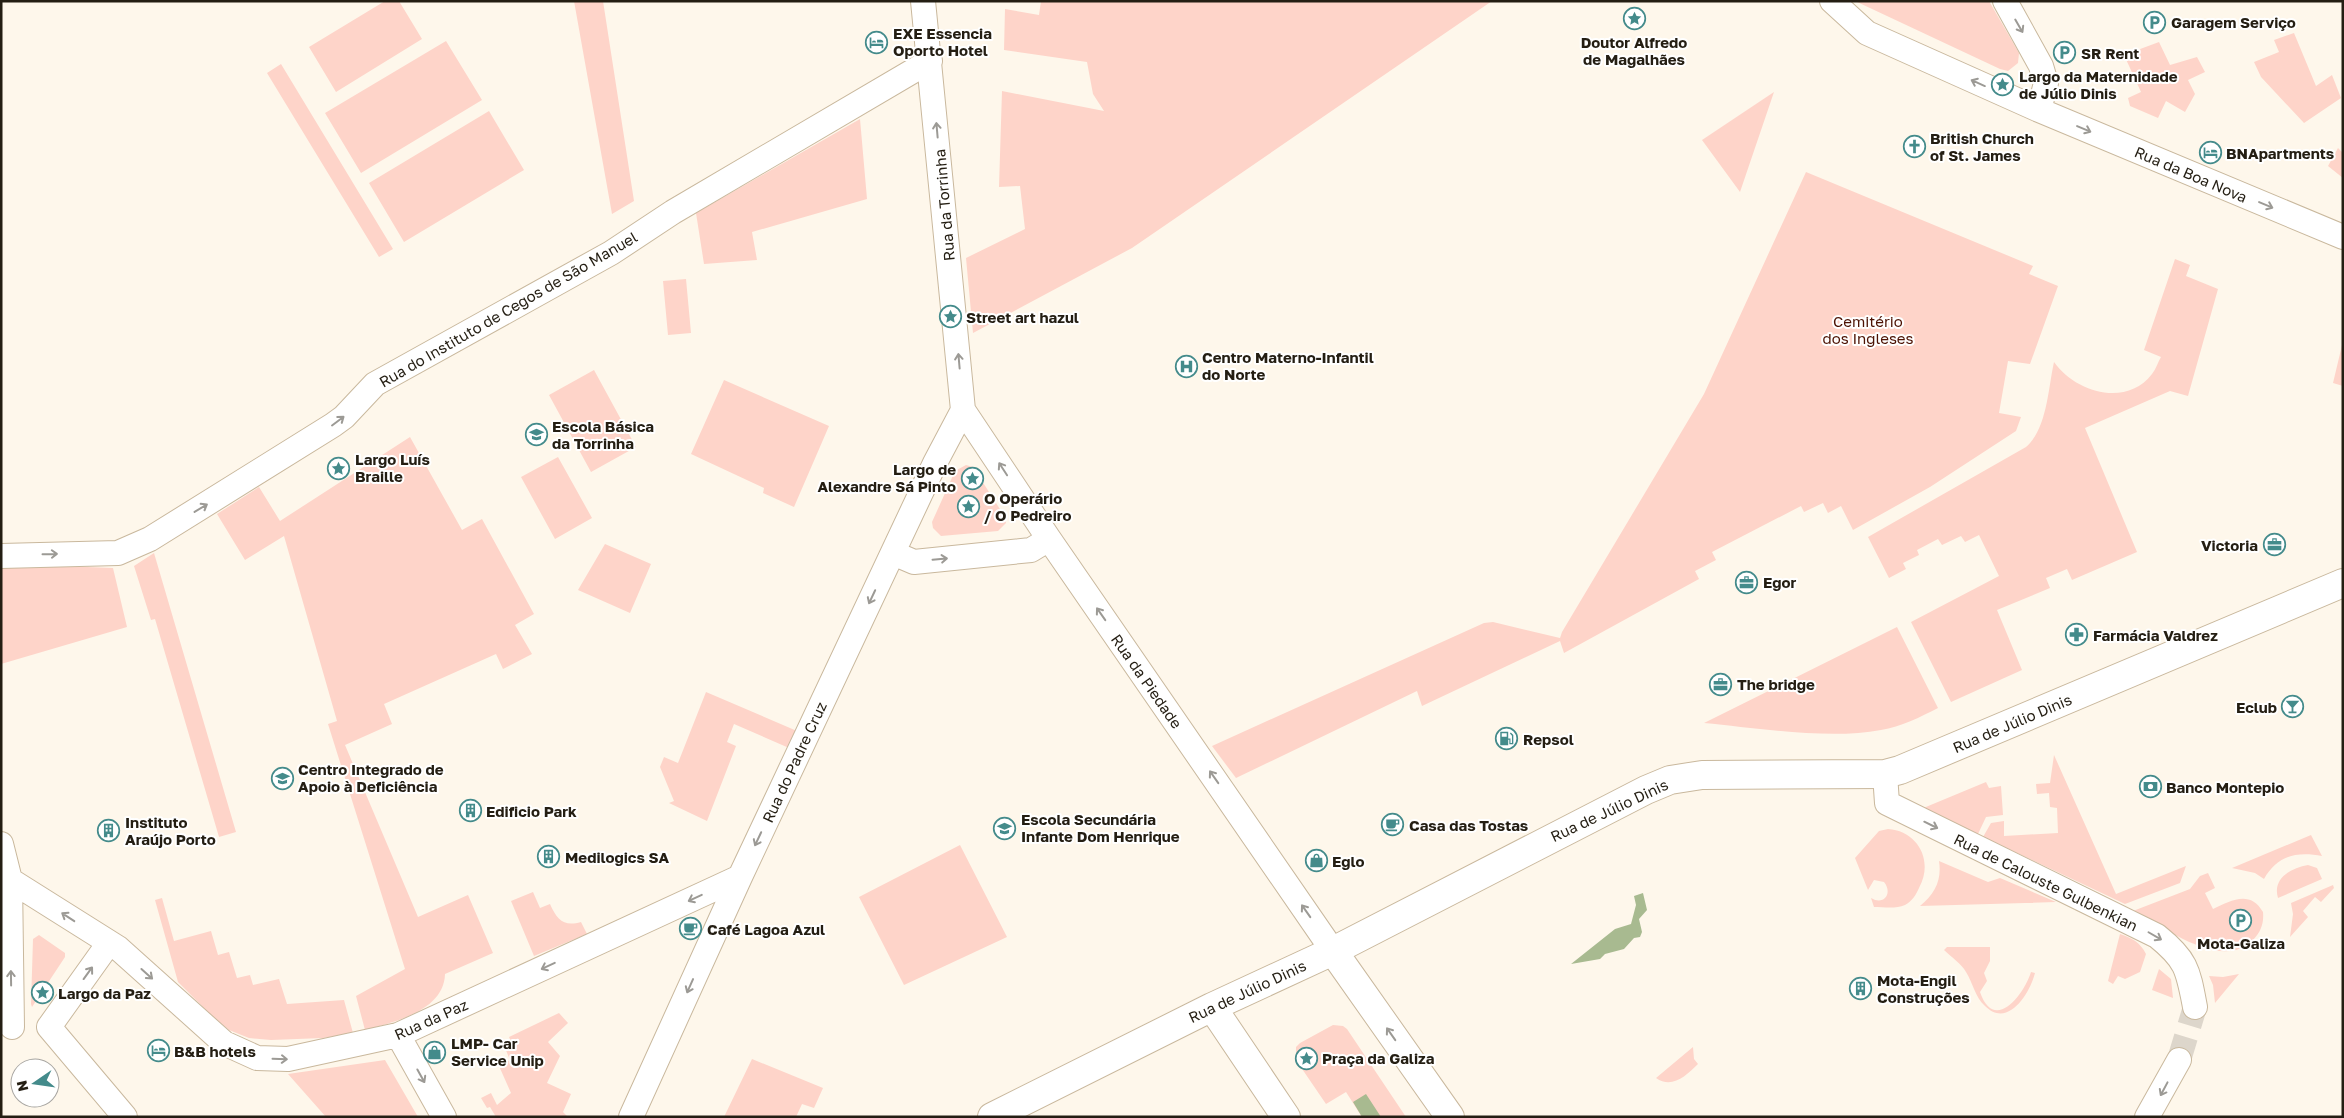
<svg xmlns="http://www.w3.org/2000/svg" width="2344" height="1118" viewBox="0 0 2344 1118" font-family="'Golos Text',sans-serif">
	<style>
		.green { fill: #fed4c9 }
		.water { fill: #a8ba90 }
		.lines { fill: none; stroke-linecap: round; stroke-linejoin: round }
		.minor-tunnel { stroke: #ddd6cb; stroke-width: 24; stroke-dasharray: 24 12; stroke-linecap: butt }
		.minor-casing { stroke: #c9b89d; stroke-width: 26 }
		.secondary-casing { stroke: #c9b89d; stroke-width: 30 }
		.minor { stroke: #fff; stroke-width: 24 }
		.secondary { stroke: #fff; stroke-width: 28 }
		.oneway { stroke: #9c9a95 }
		.labels { text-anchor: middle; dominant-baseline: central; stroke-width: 4; stroke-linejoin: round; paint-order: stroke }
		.poi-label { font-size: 15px; font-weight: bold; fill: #241e13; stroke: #fff; text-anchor: start }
		.street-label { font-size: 15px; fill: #241e13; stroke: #fff }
		.park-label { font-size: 15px; fill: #4c1203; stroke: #fff }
	</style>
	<rect width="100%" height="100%" fill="#fef7eb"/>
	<path class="green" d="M385,1H399L422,39L336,92L309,47Z
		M574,1H603L634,201L612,214Z
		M1041,1H1492L1132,248L973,333L966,258L1025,229L1020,186L999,187L1002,91L1104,111L1093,94L1087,62L1004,50L1005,9L1039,15Z
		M1855,1H1989L2019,53L2018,63L2008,71L2000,69Z
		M2294,33L2316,86L2332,75L2341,98L2304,123L2261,77L2254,62L2279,52L2274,40Z
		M446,41L482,100L361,173L325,113Z
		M2159,42L2170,65L2197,57L2205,72L2188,80L2195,94L2185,112L2166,101L2158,118L2130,106L2128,98L2141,92L2124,55Z
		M281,64L393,249L379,257L267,73Z
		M1774,92L1740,192L1702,140Z
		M489,111L524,170L404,242L369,183Z
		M860,119L867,199L752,232L757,260L704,264L696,213Z
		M2338,148L2343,153V178L2328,166Z
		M1806,172L2033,266L2029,274L2058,286L2030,364L2008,361L1999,413L2021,417L2016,431L1930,487L1853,530L1841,506L1828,513L1823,503L1804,512L1801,506L1712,552L1716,560L1695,571L1699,579L1564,653L1560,641L1422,706L1417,691L1236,778L1212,746L1484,623L1493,622L1560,638L1562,632L1704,394Z
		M2175,259L2190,265L2186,276L2218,289L2188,396L2170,391L2085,428L2137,552L2072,580L2067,569L2046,578L2050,588L1997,610L2022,670L1951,702L1911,622L1999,576L1979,535L1965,542L1961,536L1942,545L1938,539L1917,550L1919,555L1903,563L1906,569L1889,578L1868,537L2026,447C2047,429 2048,389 2054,362C2075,392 2126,408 2152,374C2156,369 2158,362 2161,357L2144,350Z
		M686,279L691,333L668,335L663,281Z
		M2343,341V386L2333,383Z
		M594,370L636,447L591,472L549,395Z
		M724,380L829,426L794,507L763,493L764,488L691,454Z
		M410,437L462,530L482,519L534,614L515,625L532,654L503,669L496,654L384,704L392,724L345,745L418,917L468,895L493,953L445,974C444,1011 394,1022 365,1030L356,996L405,969L328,724L337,721L284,536L245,560L217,514L259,487L280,521Z
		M558,457L592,518L555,539L521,477Z
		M966,465L973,467L1005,517L1006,523L998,531L941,536L933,528L932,522L955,471Z
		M605,544L651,564L630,613L578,590Z
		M154,553L236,832L219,837L155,619L151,620L134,566Z
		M61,566L113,568L127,627L1,664V568Z
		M1897,627L1938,708C1920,717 1901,727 1881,730C1829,740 1757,728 1704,723Z
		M706,692L797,731L789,748L734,724L727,742L736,746L707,821L669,803L674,801L660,767L664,757L678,763Z
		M2054,755L2116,894L2186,866L2180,883L2125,904L1983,837L1991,823L2004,821V836L2058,833L2057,808L2050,807L2049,793L2037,794L2036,784L2050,783Z
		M1986,782L1989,788L2001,786L2003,815L1986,817L1978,834L1921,809Z
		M1888,829C1918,831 1934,861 1919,888C1916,895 1912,901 1905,905C1896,909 1884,907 1874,907L1871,898C1884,906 1893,893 1884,882L1874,880L1868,890L1855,858L1879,831Z
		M2311,835L2322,856C2296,851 2277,856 2264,879L2255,873L2232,868Z
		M960,845L1007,937L904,985L859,897Z
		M1939,861L1988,882L2000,878L2056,902L1920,906C1935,894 1942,880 1939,861Z
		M2308,865L2317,868L2322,879L2278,898C2272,878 2291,868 2308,865Z
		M2208,873L2215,888L2205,893L2213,909C2230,901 2250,889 2263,912C2264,923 2261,932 2253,940C2222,972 2164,927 2133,911L2190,889L2200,876Z
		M2333,885L2334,888L2321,902L2315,897L2303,911L2308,917L2290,937L2293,914L2291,903Z
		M533,892L540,908L550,904C557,920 564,927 581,922L587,934L534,956L511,901Z
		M162,898L174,941L211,931L218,955L229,952L237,978L250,975L253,985L279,979L287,1004L344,1000L353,1033L323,1038L271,1040L249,1038L229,1030L213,1017L178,982L155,900Z
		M2120,934C2132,938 2140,942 2146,954L2140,972L2125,979L2118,976L2113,984L2108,981Z
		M39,935L65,953V957L32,1007L31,1004L33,939Z
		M1947,947H1990V961L1984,973L1987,981L1980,992C1994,1033 2024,995 2031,972L2035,973C2030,993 2008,1029 1985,1006C1975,997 1973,983 1966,972C1961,963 1952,958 1944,950Z
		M2159,969L2171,979L2173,998L2152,990Z
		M2239,974L2215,1003L2213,985L2209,976L2223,977Z
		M559,1013L568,1023L548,1042L560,1056L547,1083L571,1094L563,1112L568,1117H496L490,1107L487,1108L481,1098L491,1093L497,1105L511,1093L499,1066L510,1060L505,1048L512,1044L509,1037Z
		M1333,1025L1343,1026L1347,1029L1406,1117H1362L1346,1092L1326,1104L1296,1060V1047L1300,1043Z
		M1693,1047L1694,1059L1698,1064C1686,1076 1672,1089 1656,1078Z
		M752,1059L823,1088L814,1108L802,1104L796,1117H724Z
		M385,1060L418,1117H326L288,1074Z"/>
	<path class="water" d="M1643,893L1647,910L1639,919L1642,932L1640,937L1634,938L1624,949L1605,954L1600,959L1571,964L1615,929L1631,924L1636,905L1634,896Z
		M1366,1094L1381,1117H1362L1353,1102Z"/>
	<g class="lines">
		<path class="minor-tunnel" d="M2179,1060L2195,1007"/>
		<defs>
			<path id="minor" d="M923,1L963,410L1049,539L1333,951
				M1832,1L1867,33L2039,110L2343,237
				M2005,1L2041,66L2046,83L2039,110
				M893,553L914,562L1031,550L1049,539
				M1,556L118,553L150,539L333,425L344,417L375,384L611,253L673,212L930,61
				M1885,774L1887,803L2157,936C2187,960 2188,970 2195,1007
				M1,844L10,880L12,1027
				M10,880L118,948L224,1043L257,1058L288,1059L398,1035L740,877
				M49,1027L125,1117
				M49,1027L109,943
				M398,1035L444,1117
				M631,1117L740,877L935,463L963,410
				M2147,1117L2179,1060"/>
			<path id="secondary" d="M1333,951L1450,1117
				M1212,1007L1286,1117
				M992,1117L1212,1007L1333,951L1646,790L1670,780L1702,775L1885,774L1900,770L2343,583"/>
		</defs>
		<use href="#minor" class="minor-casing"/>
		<use href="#secondary" class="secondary-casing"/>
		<use href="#minor" class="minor"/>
		<use href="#secondary" class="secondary"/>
	</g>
	<defs><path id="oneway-shaft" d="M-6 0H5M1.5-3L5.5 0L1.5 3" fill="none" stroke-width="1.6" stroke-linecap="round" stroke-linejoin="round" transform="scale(1.25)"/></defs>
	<g class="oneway">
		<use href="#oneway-shaft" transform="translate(2019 26) rotate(60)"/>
		<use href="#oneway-shaft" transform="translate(1978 83) rotate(-156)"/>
		<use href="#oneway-shaft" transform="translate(2084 129) rotate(23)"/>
		<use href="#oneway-shaft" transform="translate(937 130) rotate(-95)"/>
		<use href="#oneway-shaft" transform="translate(2266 205) rotate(23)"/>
		<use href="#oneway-shaft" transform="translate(959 361) rotate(-95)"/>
		<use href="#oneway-shaft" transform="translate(338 421) rotate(-37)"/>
		<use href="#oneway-shaft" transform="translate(1003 469) rotate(-123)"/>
		<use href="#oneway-shaft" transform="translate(201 508) rotate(-31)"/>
		<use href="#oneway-shaft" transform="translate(50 554) rotate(-1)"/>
		<use href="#oneway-shaft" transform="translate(940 559) rotate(-5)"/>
		<use href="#oneway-shaft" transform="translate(872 597) rotate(115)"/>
		<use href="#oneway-shaft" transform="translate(1101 614) rotate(-125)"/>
		<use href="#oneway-shaft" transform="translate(1214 777) rotate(-125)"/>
		<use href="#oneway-shaft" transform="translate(1931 825) rotate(26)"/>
		<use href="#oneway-shaft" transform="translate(758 839) rotate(115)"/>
		<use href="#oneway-shaft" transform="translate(695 898) rotate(155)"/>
		<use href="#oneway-shaft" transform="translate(1306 911) rotate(-125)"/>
		<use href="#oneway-shaft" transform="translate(68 917) rotate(-147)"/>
		<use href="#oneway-shaft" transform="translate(2155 936) rotate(30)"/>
		<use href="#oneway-shaft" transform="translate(548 966) rotate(155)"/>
		<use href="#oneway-shaft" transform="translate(88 973) rotate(-54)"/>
		<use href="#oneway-shaft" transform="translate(147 974) rotate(42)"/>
		<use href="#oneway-shaft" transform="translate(11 978) rotate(-91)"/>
		<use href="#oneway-shaft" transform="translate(690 986) rotate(114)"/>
		<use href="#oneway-shaft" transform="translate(1391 1034) rotate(-125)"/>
		<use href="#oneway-shaft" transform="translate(280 1059) rotate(2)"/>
		<use href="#oneway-shaft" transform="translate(421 1076) rotate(61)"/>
		<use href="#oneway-shaft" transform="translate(2164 1089) rotate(118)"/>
	</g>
	<defs>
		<symbol id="sight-ring" viewBox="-11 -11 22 22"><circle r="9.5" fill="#fff" stroke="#448b8b" stroke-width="1.5"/><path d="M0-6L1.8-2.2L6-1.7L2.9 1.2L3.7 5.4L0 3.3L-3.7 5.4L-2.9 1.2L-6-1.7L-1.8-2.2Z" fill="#448b8b"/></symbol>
		<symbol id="parking-ring" viewBox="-11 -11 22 22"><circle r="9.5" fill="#fff" stroke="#448b8b" stroke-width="1.5"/><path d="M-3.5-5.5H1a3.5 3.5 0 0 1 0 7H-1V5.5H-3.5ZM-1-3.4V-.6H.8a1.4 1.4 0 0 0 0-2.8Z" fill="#448b8b"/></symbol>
		<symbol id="hotel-ring" viewBox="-11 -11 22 22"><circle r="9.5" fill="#fff" stroke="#448b8b" stroke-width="1.5"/><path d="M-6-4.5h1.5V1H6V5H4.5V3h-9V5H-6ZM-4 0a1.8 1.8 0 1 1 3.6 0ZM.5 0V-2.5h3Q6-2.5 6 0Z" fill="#448b8b"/></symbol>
		<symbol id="church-ring" viewBox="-11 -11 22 22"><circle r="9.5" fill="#fff" stroke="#448b8b" stroke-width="1.5"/><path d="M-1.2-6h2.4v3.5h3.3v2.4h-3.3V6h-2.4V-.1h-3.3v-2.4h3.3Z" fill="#448b8b"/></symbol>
		<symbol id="hospital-ring" viewBox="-11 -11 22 22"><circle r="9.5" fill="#fff" stroke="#448b8b" stroke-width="1.5"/><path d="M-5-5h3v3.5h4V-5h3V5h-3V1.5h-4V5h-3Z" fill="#448b8b"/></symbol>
		<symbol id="school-ring" viewBox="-11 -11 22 22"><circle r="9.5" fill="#fff" stroke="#448b8b" stroke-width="1.5"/><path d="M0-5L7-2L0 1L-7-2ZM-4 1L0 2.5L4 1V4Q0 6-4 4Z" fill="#448b8b"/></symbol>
		<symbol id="office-ring" viewBox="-11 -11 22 22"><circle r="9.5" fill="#fff" stroke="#448b8b" stroke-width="1.5"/><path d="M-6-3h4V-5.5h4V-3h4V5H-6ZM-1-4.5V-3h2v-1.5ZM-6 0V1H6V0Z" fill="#448b8b"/></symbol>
		<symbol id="pharmacy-ring" viewBox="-11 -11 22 22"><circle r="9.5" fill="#fff" stroke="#448b8b" stroke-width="1.5"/><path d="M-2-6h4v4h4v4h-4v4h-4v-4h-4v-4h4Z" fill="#448b8b"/></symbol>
		<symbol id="bar-ring" viewBox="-11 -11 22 22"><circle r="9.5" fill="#fff" stroke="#448b8b" stroke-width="1.5"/><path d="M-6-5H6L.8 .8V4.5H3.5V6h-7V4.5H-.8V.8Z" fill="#448b8b"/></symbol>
		<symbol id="fuel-ring" viewBox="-11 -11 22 22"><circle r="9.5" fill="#fff" stroke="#448b8b" stroke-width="1.5"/><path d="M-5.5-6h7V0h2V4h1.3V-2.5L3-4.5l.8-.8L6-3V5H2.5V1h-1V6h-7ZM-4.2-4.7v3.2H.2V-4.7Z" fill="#448b8b"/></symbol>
		<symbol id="bank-ring" viewBox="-11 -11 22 22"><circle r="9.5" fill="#fff" stroke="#448b8b" stroke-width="1.5"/><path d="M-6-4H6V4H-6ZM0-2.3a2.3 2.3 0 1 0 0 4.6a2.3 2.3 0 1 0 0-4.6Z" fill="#448b8b"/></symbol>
		<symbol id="building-ring" viewBox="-11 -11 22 22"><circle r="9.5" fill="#fff" stroke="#448b8b" stroke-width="1.5"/><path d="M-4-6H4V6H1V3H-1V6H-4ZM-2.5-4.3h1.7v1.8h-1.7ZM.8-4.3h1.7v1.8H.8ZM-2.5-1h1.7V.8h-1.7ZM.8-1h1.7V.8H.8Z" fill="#448b8b"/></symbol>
		<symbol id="cafe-ring" viewBox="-11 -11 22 22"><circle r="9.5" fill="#fff" stroke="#448b8b" stroke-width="1.5"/><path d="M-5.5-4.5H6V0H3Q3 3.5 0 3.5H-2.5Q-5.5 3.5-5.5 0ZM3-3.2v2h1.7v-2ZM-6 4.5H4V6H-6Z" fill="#448b8b"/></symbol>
		<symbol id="shop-ring" viewBox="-11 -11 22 22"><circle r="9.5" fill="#fff" stroke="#448b8b" stroke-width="1.5"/><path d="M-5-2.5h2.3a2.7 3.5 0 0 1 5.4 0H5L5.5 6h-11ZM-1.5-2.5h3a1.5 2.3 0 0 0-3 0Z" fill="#448b8b"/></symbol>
	</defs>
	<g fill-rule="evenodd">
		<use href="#sight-ring" x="1622" y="6" width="25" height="25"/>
		<use href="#parking-ring" x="2142" y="10" width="25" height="25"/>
		<use href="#hotel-ring" x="864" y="30" width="25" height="25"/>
		<use href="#parking-ring" x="2052" y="40" width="25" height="25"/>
		<use href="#sight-ring" x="1990" y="72" width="25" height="25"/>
		<use href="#church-ring" x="1902" y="134" width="25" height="25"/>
		<use href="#hotel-ring" x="2198" y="140" width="25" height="25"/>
		<use href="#sight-ring" x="938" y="304" width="25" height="25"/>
		<use href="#hospital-ring" x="1174" y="354" width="25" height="25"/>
		<use href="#school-ring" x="524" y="422" width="25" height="25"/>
		<use href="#sight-ring" x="326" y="456" width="25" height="25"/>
		<use href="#sight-ring" x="960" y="466" width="25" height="25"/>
		<use href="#sight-ring" x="956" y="494" width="25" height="25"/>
		<use href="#office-ring" x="2262" y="532" width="25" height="25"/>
		<use href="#office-ring" x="1734" y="570" width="25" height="25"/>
		<use href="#pharmacy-ring" x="2064" y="622" width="25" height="25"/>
		<use href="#office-ring" x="1708" y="672" width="25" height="25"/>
		<use href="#bar-ring" x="2280" y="694" width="25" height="25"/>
		<use href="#fuel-ring" x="1494" y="726" width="25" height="25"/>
		<use href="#school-ring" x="270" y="766" width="25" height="25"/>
		<use href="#bank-ring" x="2138" y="774" width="25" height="25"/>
		<use href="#building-ring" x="458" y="798" width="25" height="25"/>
		<use href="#cafe-ring" x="1380" y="812" width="25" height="25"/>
		<use href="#school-ring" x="992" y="816" width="25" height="25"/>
		<use href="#building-ring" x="96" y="818" width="25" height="25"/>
		<use href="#building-ring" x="536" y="844" width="25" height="25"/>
		<use href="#shop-ring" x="1304" y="848" width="25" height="25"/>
		<use href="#parking-ring" x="2228" y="908" width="25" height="25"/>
		<use href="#cafe-ring" x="678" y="916" width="25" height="25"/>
		<use href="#building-ring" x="1848" y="976" width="25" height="25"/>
		<use href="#sight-ring" x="30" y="980" width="25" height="25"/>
		<use href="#hotel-ring" x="146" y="1038" width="25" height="25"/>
		<use href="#shop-ring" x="422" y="1040" width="25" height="25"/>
		<use href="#sight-ring" x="1294" y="1046" width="25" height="25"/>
	</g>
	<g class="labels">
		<g class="poi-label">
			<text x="2171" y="22">Garagem Serviço</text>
			<text x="893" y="33">EXE Essencia<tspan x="893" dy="17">Oporto Hotel</tspan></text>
			<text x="1634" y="42" text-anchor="middle">Doutor Alfredo<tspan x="1634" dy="17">de Magalhães</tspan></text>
			<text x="2081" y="53">SR Rent</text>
			<text x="2019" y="76">Largo da Maternidade<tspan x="2019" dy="17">de Júlio Dinis</tspan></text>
			<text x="1930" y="138">British Church<tspan x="1930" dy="17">of St. James</tspan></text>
			<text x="2226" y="153">BNApartments</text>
			<text x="966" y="317">Street art hazul</text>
			<text x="1202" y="357">Centro Materno-Infantil<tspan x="1202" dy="17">do Norte</tspan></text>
			<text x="552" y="426">Escola Básica<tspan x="552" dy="17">da Torrinha</tspan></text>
			<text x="355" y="459">Largo Luís<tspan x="355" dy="17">Braille</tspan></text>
			<text x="956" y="469" text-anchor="end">Largo de<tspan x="956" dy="17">Alexandre Sá Pinto</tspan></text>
			<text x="984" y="498">O Operário<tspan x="984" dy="17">/ O Pedreiro</tspan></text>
			<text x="2258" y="545" text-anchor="end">Victoria</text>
			<text x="1763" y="582">Egor</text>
			<text x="2093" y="635">Farmácia Valdrez</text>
			<text x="1737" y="684">The bridge</text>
			<text x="2277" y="707" text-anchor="end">Eclub</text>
			<text x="1523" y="739">Repsol</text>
			<text x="298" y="769">Centro Integrado de<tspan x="298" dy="17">Apoio à Deficiência</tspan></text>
			<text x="2166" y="787">Banco Montepio</text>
			<text x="486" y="811">Edificio Park</text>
			<text x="1021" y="819">Escola Secundária<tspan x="1021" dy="17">Infante Dom Henrique</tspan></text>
			<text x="125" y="822">Instituto<tspan x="125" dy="17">Araújo Porto</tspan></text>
			<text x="1409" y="825">Casa das Tostas</text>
			<text x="565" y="857">Medilogics SA</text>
			<text x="1332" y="861">Eglo</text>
			<text x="707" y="929">Café Lagoa Azul</text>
			<text x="2241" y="943" text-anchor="middle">Mota-Galiza</text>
			<text x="1877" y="980">Mota-Engil<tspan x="1877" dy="17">Construções</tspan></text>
			<text x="58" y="993">Largo da Paz</text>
			<text x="451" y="1043">LMP- Car<tspan x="451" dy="17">Service Unip</tspan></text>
			<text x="174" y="1051">B&amp;B hotels</text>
			<text x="1322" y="1058">Praça da Galiza</text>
		</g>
		<g class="street-label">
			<text transform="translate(2191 174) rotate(23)">Rua da Boa Nova</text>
			<text transform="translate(944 205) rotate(-95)">Rua da Torrinha</text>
			<text transform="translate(508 309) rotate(-30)">Rua do Instituto de Cegos de São Manuel</text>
			<text transform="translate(1147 681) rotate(55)">Rua da Piedade</text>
			<text transform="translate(2012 723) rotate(-23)">Rua de Júlio Dinis</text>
			<text transform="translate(794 762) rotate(-65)">Rua do Padre Cruz</text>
			<text transform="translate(1609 810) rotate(-25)">Rua de Júlio Dinis</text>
			<text transform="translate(2046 882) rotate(26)">Rua de Calouste Gulbenkian</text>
			<text transform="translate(1247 991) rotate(-25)">Rua de Júlio Dinis</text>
			<text transform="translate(431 1019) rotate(-24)">Rua da Paz</text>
		</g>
		<g class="park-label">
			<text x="1868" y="321">Cemitério<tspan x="1868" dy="17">dos Ingleses</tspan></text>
		</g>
	</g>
	<rect width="2344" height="1118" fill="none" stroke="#241e13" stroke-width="5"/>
	<g transform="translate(35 1083) rotate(257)"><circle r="24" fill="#ffffff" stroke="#a7a5a1"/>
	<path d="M0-4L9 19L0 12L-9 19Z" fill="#448b8b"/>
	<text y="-8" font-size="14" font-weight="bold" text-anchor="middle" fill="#241e13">N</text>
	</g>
</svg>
